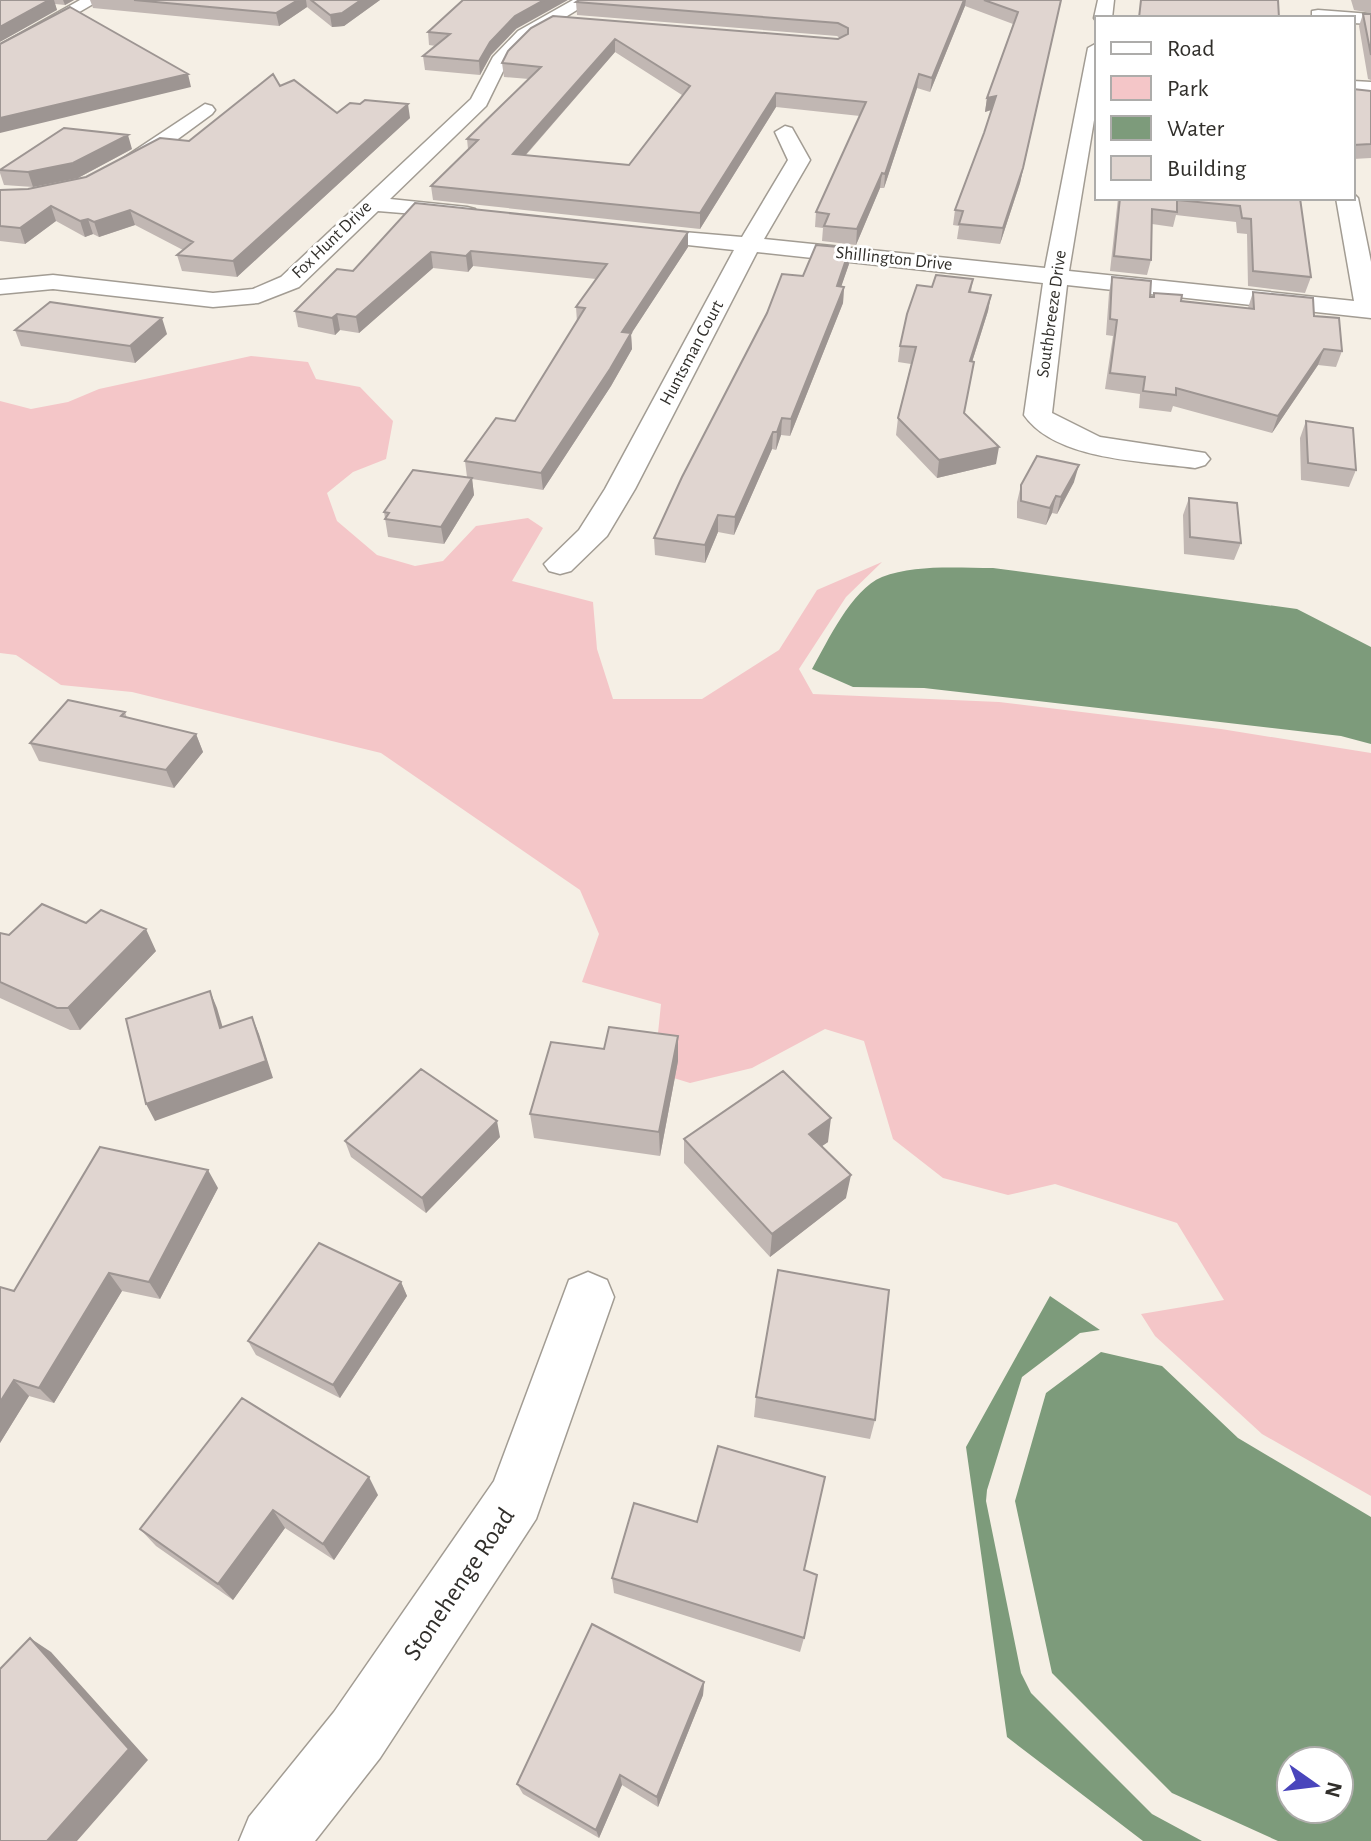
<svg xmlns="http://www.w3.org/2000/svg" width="1371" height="1841" viewBox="0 0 1371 1841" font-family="'Alegreya Sans',sans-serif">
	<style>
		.green { fill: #f4c6c8 }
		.water { fill: #7d9b7b; fill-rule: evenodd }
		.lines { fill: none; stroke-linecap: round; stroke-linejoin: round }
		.minor-casing { stroke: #a29c93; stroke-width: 3 }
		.minor { fill: #fff; fill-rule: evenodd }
		.wall { fill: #c1b7b3; fill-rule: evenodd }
		.shaded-wall { fill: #9d9592 }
		.building { fill: #e0d5d0; stroke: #9d9592; stroke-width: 2; fill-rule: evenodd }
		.labels { text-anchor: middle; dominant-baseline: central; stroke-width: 6; stroke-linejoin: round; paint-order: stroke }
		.far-street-label { font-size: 18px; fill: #312f2b; stroke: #fff }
		.near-street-label { font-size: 26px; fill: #312f2b; stroke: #fff }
	</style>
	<rect width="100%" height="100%" fill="#f5efe5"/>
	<path class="green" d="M251,356L308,362L316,379L360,387L393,421L386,459L353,472L327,493L337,521L377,555L415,566L443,561L476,526L528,518L543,528L512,581L593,602L597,649L613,699H702L779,650L817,590L882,562L846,597L799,669L813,694L999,702L1221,729L1371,753V1496L1262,1434L1155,1336L1141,1314L1224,1300L1177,1223L1055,1184L1008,1195L943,1178L893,1139L864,1041L825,1029L752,1068L690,1083L654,1072L661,1004L582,982L599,934L580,890L381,753L132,692L61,685L16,655L0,653V401L31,409L68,402L99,389Z"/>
	<path class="water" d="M993,568L1297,609L1371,647V744L1341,736L924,688L853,687L812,669C828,641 851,590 882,577C915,564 959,568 993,568Z
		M1050,1296L1100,1330L1080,1333L1022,1377L987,1490L986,1501L1021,1673L1031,1693L1152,1814L1202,1841H1143L1007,1737L966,1447Z
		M1101,1352L1162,1366L1238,1438L1371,1517V1841H1278L1172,1793L1052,1673L1015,1501L1046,1393ZM1339,1761V1809H1291V1761Z"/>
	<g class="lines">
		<defs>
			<path id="minor" d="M80,0H100L0,58V45Z
				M573,0H593L530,39L507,63L486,106L390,199L467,207L475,209L478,214L475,219L378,211L299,287L258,303L213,307L53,289L0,294V280L53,275L213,293L253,289L281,277L471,99L493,57L518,31Z
				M1098,0H1114L1112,18H1097V22L1094,18Z
				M1318,10L1371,14V24L1353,23V18H1312V11Z
				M1097,43V102L1069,271L1354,301L1336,198H1353V193L1358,198L1371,262V318L1067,285L1052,413L1100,437L1205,453L1210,459L1205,465L1195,468C1145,461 1056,461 1024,415L1043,283L757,252L635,489L607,536L571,571L560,574L549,571L544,564L579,530L605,489L734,250L632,239L624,237L620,232L624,227L742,237L788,160L775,132L785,126L792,128L810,160L764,239L1045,268L1088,48Z
				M1353,81L1371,82V94L1353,93Z
				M205,104L212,106L215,110L212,114L126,177H110L107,172L110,167Z
				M588,1272L607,1280L614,1297L536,1519L380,1758L315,1841H239L249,1817L334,1712L494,1481L569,1280Z"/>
		</defs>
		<use href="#minor" class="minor-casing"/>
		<use href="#minor" class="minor"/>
	</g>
	<path class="wall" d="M0,0H74L65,5L55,4L57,10Z
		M90,0H380L344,26L332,27L307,7L279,26L93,8Z
		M579,0H1061L1020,183L1000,244L957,239L959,226L953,225L955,210L984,133L991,110L985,112L987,98L1013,24L965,6L930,92L917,88L884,188H880L856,245L822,241L823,228L815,227L816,212L860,116L776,107L700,229L433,200L431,186L468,149L467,139L529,79L504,77L502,63L531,28L838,39L840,38L837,36L577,15L576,2ZM615,52L682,95L629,165L526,155Z
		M1351,0H1371V13L1354,10Z
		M1371,13V80L1368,79L1359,26L1363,14Z
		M516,29L491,55L480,75L425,70L423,56L436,46L429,45L428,32Z
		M280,86L337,113L410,118L237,277L182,271L177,255L183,250L135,225L99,237L93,234L85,237L56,221L25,244L0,241V190L28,189L86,177L189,141Z
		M1353,89L1371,91V158L1353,159Z
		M132,149L78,178L33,187L4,185L0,173V170Z
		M1118,198H1300L1311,277L1305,293L1248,286L1247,234L1237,233L1236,222L1176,215L1173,227L1152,224L1151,260L1147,275L1110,271Z
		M415,203L688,232V247L631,334L632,349L611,386L543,490L472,479L474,495L444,544L388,537L384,512L467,477L465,461L515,421L577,322L576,307L596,279L473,266L468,272L433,268L359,333L340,330L335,335L298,327L295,311L353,271Z
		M849,264L841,286L844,287L843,303L790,436L781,435L776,450L772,449L734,535L718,532L705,563L655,555L654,538L803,276Z
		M1112,277L1150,297L1248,308L1253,292L1314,316L1342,351L1336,367L1318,365L1272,433L1173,406L1171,412L1139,408L1140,394L1105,389L1113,336L1106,335L1109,293Z
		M973,279L971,292L991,295L988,311L972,362L964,414L996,464L937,478L896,435L898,418L911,364L898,362L900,346L932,287Z
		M15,330L167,334L135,363L21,346Z
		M1306,421L1356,470L1349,487L1301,480L1300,438Z
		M1074,482L1057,514L1052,513L1046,525L1017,518V502L1021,485Z
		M1189,498L1241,543L1234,560L1184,554L1183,515Z
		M125,712L127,718L196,734L203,752L174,788L39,761L30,743Z
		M86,923L156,951L80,1030H70L0,998V933L9,935Z
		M678,1036V1061L660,1156L534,1138L530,1114L604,1049Z
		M500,1137L426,1213L351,1157L345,1141Z
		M684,1139L828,1142L822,1146L846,1198L770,1257L684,1163Z
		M218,1188L160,1299L122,1291L54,1403L29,1396L0,1443L14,1291Z
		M401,1282L407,1296L340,1398L256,1355L248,1341Z
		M756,1397L875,1420L870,1439L754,1417Z
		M378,1495L334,1560L285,1528L233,1600L156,1546L140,1529Z
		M804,1570V1638L800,1652L614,1593L612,1578Z
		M704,1682L703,1695L658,1807L622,1785L599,1838L523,1794L517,1784Z"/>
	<path class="shaded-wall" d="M49,0H54L57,10L0,42V27Z
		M63,0H74L65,5Z
		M298,0H306L307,7L279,26L276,13Z
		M361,0H380L344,26L332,27L330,15Z
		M544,0H568L516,29L491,55L480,75L479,61L490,42L515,16Z
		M964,0H966L965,6L930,92L932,78Z
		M1061,0L1020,183L1000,244L1003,228Z
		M615,39V52L514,168L513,154Z
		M188,74L191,87L0,133V118Z
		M919,74L917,88L884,188L885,174Z
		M776,93V107L700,229V213Z
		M996,96L994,109L985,112L987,98Z
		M408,104L410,118L237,277L233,261Z
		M128,135L132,149L78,178L33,187L28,172Z
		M882,173L880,188L856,245L857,229Z
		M51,206L56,221L25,244L20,228Z
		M130,210L135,225L99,237L94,222Z
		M88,219L93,234L85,237L80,221Z
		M688,232V247L631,334L632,349L611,386L543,490L541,473L622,332Z
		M850,248L849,264L836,302L837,286Z
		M471,251L473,266L468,272L466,256Z
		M431,252L433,268L359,333L356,317Z
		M844,287L843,303L790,436L791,419Z
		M991,295L988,311L967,378L970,361Z
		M337,314L340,330L335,335L332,318Z
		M162,318L167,334L135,363L130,346Z
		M1324,349L1318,365L1272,433L1278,416Z
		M782,418L781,435L776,450L777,432Z
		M773,432L772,449L734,535L735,517Z
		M999,447L996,464L937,478L939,460Z
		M1079,465L1074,482L1057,514L1061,497Z
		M472,478L474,495L444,544L441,527Z
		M1056,496L1052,513L1046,525L1050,508Z
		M718,515V532L705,563V545Z
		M196,734L203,752L174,788L166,770Z
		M146,929L156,951L80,1030L68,1008Z
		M210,991L217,1008L228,1045L220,1028Z
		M252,1017L259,1034L273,1078L155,1121L146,1104Z
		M678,1036V1061L660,1156L659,1132Z
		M831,1118L828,1142L806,1157L809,1134Z
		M497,1121L500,1137L426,1213L422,1198Z
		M208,1170L218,1188L160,1299L149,1282Z
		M851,1175L846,1198L770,1257L772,1234Z
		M109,1273L122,1291L54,1403L39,1388Z
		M401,1282L407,1296L340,1398L333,1385Z
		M14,1380L29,1396L0,1443V1402Z
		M369,1477L378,1495L334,1560L323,1544Z
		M273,1510L285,1528L233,1600L218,1584Z
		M30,1638L51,1652L148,1760L77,1841H47Z
		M704,1682L703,1695L658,1807L657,1797Z
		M620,1775L622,1785L599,1838L596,1830Z"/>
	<path class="building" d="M0,0H49L0,27Z
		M134,0H298L276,13Z
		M311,0H361L342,13L330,15Z
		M463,0H544L515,16L490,42L479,61L423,56L450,34L428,32Z
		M579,0H964L932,78L919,74L885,174L882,173L857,229L824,226L829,214L816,212L866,102L776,93L700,213L431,186L478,140L467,139L541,67L502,63L508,51L531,28L553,16L838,39L848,34V28L838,23L576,2ZM615,39L690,86L629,165L513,154Z
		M984,0H1061L1023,168L1003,228L959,224L963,211L955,210L984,133L996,96L987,98L1018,12Z
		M1141,0H1278L1279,18H1139Z
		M70,7L188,74L0,118V44Z
		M1363,14H1371V55Z
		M273,74L280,86L294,80L337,113L350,103L360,104L365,100L408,104L233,261L177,255L193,242L130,210L94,222L88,219L80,221L51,206L20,228L0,226V190L28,189L86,177L160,138L189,141Z
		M1353,89L1371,91V144L1353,145Z
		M64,128L128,135L73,163L28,172L0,170Z
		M1120,198H1300L1311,277L1253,271L1251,219L1242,218L1240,206L1177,200V212L1152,209L1151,260L1114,256Z
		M415,203L688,232L622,332L631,333L610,369L541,473L465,461L496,418L515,421L585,308L576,307L607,264L471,251L466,256L431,252L356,317L337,314L332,318L295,311L337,269L353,271Z
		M816,245L850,248L837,286L844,287L791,419L782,418L777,432H773L735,517L718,515L705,545L654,538L682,477L767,313L782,274L803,276Z
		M936,275L973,279L969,292L991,295L970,361L974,362L964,413L999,447L939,460L898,418L916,347L900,346L907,314L917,285L932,287Z
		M1112,277L1151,281L1150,297H1154V293L1182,295L1181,301L1254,309L1253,292L1313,298L1314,316L1339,318L1342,351L1324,349L1278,416L1176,388V395L1143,391L1145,377L1110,373L1117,320L1110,319Z
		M50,302L162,318L130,346L15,330Z
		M1306,421L1353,428L1356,470L1308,463Z
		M1037,456L1079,465L1061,497L1056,496L1050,508L1021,501V485Z
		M413,470L472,478L441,527L385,519L389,513L384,512Z
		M1189,498L1237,503L1241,543L1190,537Z
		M68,700L125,712L121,716L196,734L166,770L30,743Z
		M42,904L86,923L101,910L146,929L68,1008H57L0,982V933L9,935Z
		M210,991L220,1028L252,1017L266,1061L146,1104L126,1019Z
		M609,1027L678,1036L659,1132L530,1114L551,1042L604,1049Z
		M421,1069L497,1121L422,1198L345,1141Z
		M783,1071L831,1118L809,1134L851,1175L772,1234L684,1139Z
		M100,1147L208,1170L149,1282L109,1273L39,1388L14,1380L0,1402V1287L14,1291Z
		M319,1243L401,1282L333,1385L248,1341Z
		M778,1270L889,1290L875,1420L756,1397Z
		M242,1398L369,1477L323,1544L273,1510L218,1584L140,1529Z
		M718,1446L825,1477L804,1570L817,1575L804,1638L612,1578L634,1503L697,1522Z
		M592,1624L704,1682L657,1797L620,1775L596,1830L517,1784Z
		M30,1638L129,1749L47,1841H0V1669Z"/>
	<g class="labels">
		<g class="far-street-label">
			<text transform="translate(332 240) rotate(-44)">Fox Hunt Drive</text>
			<text transform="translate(894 259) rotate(6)">Shillington Drive</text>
			<text transform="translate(1052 314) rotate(-82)">Southbreeze Drive</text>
			<text transform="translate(692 353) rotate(-62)">Huntsman Court</text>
		</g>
		<g class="near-street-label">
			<text transform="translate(459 1584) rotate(-56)">Stonehenge Road</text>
		</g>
	</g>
	<rect x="1095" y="16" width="260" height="184" fill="#ffffff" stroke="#adacaa" stroke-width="2"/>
	<rect x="1111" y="42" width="40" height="12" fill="#ffffff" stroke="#adacaa" stroke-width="2"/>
	<text x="1167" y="56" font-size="24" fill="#312f2b">Road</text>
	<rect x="1111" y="76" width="40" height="24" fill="#f4c6c8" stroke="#adacaa" stroke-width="2"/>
	<text x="1167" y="96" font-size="24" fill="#312f2b">Park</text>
	<rect x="1111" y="116" width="40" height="24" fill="#7d9b7b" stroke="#adacaa" stroke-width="2"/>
	<text x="1167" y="136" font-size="24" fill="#312f2b">Water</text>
	<rect x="1111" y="156" width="40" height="24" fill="#e0d5d0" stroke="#adacaa" stroke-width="2"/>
	<text x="1167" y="176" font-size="24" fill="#312f2b">Building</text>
	<g transform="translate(1315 1785) rotate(104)"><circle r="38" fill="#ffffff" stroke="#adacaa" stroke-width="2"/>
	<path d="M0-6L14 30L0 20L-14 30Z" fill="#4945bc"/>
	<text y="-12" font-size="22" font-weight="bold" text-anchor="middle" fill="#312f2b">N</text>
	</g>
</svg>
